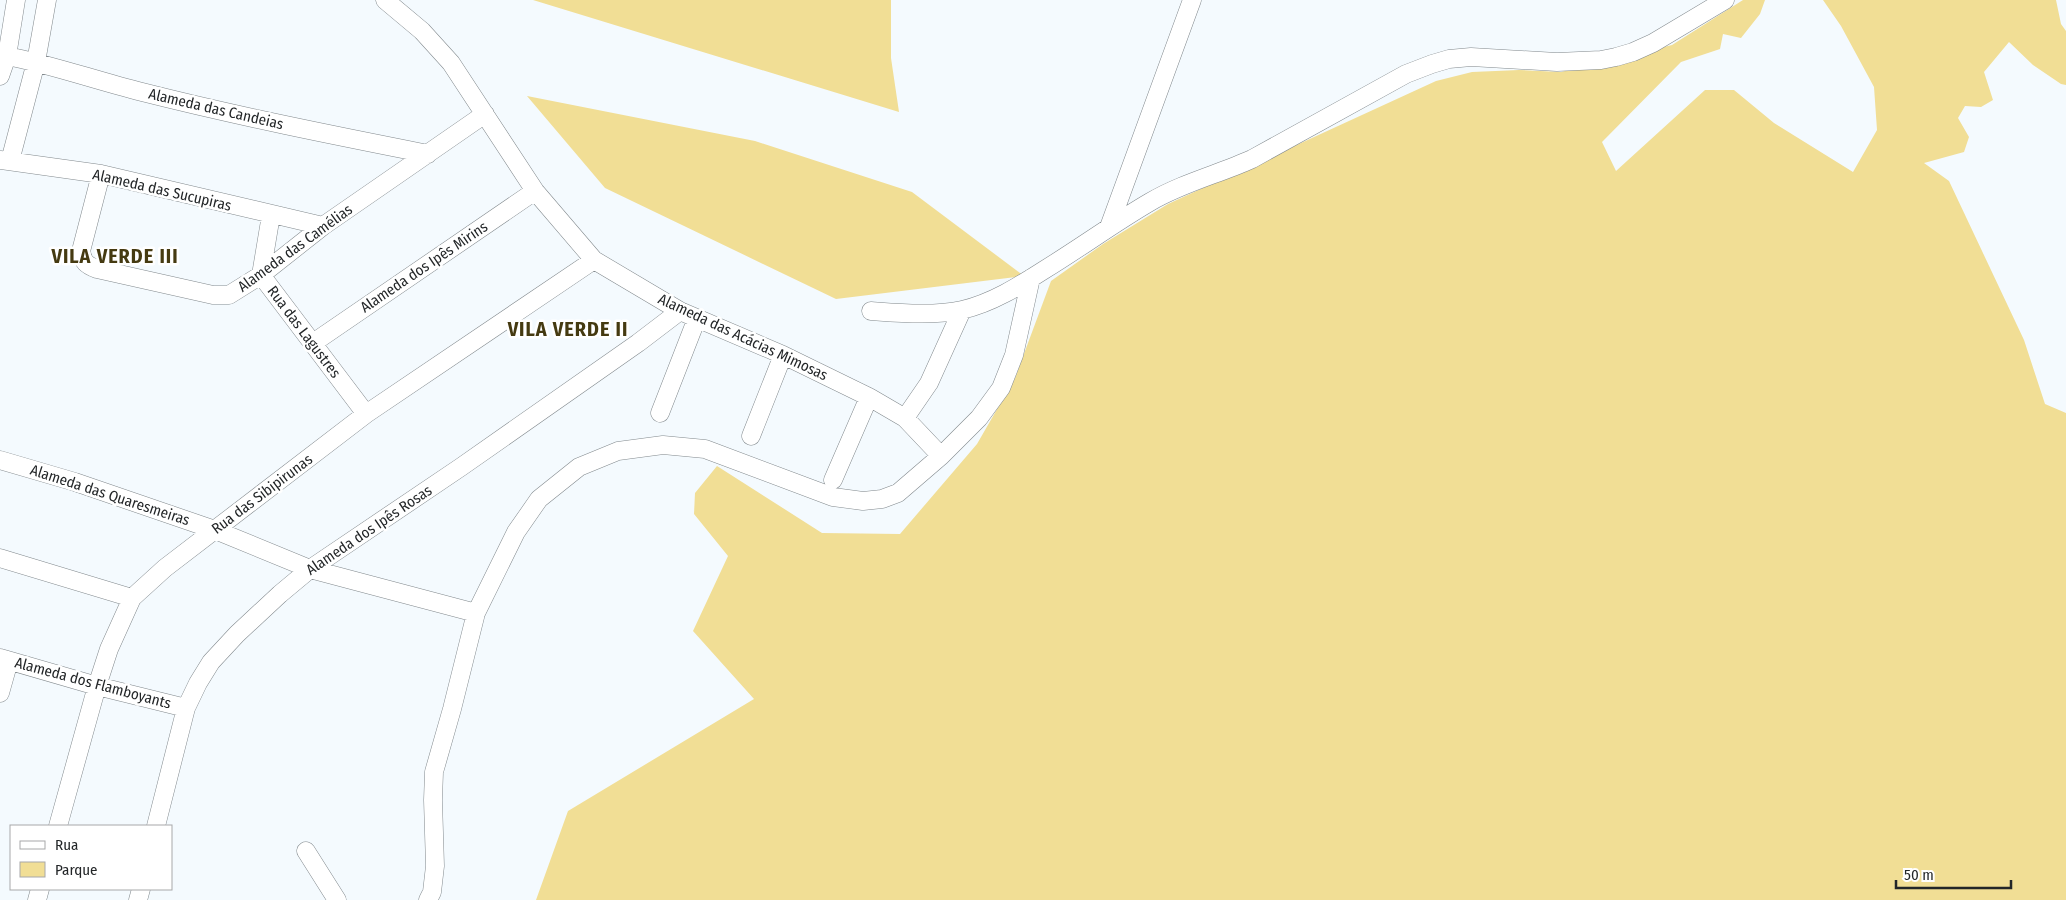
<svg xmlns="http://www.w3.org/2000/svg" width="2066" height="900" viewBox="0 0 2066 900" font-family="'Fira Sans Condensed',sans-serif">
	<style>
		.green { fill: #f1de95 }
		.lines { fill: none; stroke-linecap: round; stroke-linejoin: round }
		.minor-casing { stroke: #82898d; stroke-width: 19 }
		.minor { stroke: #fff; stroke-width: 18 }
		.labels { text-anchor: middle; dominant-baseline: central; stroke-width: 5; stroke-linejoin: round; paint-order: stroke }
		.street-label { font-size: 15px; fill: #232628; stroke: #fff }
		.district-label { font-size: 20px; font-weight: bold; letter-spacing: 1px; fill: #453a11; stroke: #fff }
	</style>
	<rect width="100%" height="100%" fill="#f4fafe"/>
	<path class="green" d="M533,0H891V58L899,112Z
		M1743,0H1765L1760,14L1741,38L1723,34L1720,49L1681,62L1602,142L1616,171L1705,90H1734L1774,123L1853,172L1877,130L1874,87L1841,26L1823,0H2056L2061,24L2066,31V85L2061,84L2033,65L2009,42L1984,72L1993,100L1981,107L1965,106L1958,118L1969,137L1964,152L1924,163L1949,181L2024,340L2045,404L2066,413V900H536L568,811L754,699L693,631L728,556L694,514L695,493L717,466L822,533L900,534L977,444L1015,378L1051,281L1103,244L1168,204L1436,81L1472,72L1519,70L1561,72L1672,45Z
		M527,96L755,141L912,192L1024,276L836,299L605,188Z"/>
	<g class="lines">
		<defs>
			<path id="minor" d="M385,0L422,31L451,63L535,191L594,260L680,311L783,355L869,397L905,418L941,456
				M7,56C53,65 97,81 142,92C237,116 332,135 428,154
				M0,76L7,56L16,0
				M0,160L101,174L323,226
				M10,161L36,62L47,0
				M101,174L81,251C83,262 86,265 97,269L213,295H229L261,275L323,226L485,114
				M271,215L261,275L366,414
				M1109,227L1192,0
				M871,311C900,313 934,316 962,310C992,303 1019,286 1044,270C1080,248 1114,223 1150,202C1182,183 1219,174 1252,159L1406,74L1432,64L1449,59L1471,57L1557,62L1601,60L1616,57L1633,52L1653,43L1725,0
				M313,343L535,191
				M660,413L697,318
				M905,418L929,383L962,310
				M751,436L783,355
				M0,460L75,482L215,530L310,569L476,613
				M833,480L869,397
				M0,558L132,598
				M0,658L97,686L186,708
				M0,693L9,661
				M58,826L97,686L109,649L132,598L165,568L366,414L594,260
				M156,826L186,708L198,683L211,662L237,634L280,594L310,569L461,467L638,343L680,311
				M306,851L337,900
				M37,900L40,889
				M138,900L141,889
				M428,900L432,892L435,866L433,800L434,772L452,709L476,613L516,532L539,499L579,467L618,451L663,445L705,449L833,497L863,501L882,499L898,493L941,456L979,418L1001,388L1014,355L1031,278"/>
		</defs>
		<use href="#minor" class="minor-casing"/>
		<use href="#minor" class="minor"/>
	</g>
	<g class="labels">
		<g class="street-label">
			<text transform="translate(216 109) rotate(13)">Alameda das Candeias</text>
			<text transform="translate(162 190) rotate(13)">Alameda das Sucupiras</text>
			<text transform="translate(295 248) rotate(-36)">Alameda das Camélias</text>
			<text transform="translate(424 267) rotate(-34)">Alameda dos Ipês Mirins</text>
			<text transform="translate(304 332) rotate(53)">Rua das Lagustres</text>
			<text transform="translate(743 337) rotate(25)">Alameda das Acácias Mimosas</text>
			<text transform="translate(262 494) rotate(-37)">Rua das Sibipirunas</text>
			<text transform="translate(110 495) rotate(18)">Alameda das Quaresmeiras</text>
			<text transform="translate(369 530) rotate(-34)">Alameda dos Ipês Rosas</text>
			<text transform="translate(93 683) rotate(15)">Alameda dos Flamboyants</text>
		</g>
		<g class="district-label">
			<text x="115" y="256">VILA VERDE III</text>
			<text x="568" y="329">VILA VERDE II</text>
		</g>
	</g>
	<rect x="10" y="825" width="162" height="65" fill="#ffffff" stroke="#a7a8a9"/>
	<rect x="20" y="841" width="25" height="8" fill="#ffffff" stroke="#a7a8a9"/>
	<text x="55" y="850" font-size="15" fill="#232628">Rua</text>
	<rect x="20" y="862" width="25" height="15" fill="#f1de95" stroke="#a7a8a9"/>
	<text x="55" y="875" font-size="15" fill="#232628">Parque</text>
	<path d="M1896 880v8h115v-8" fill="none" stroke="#232628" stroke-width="2.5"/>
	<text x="1904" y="880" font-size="15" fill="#232628" stroke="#ffffff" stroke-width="4" paint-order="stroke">50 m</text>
</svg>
